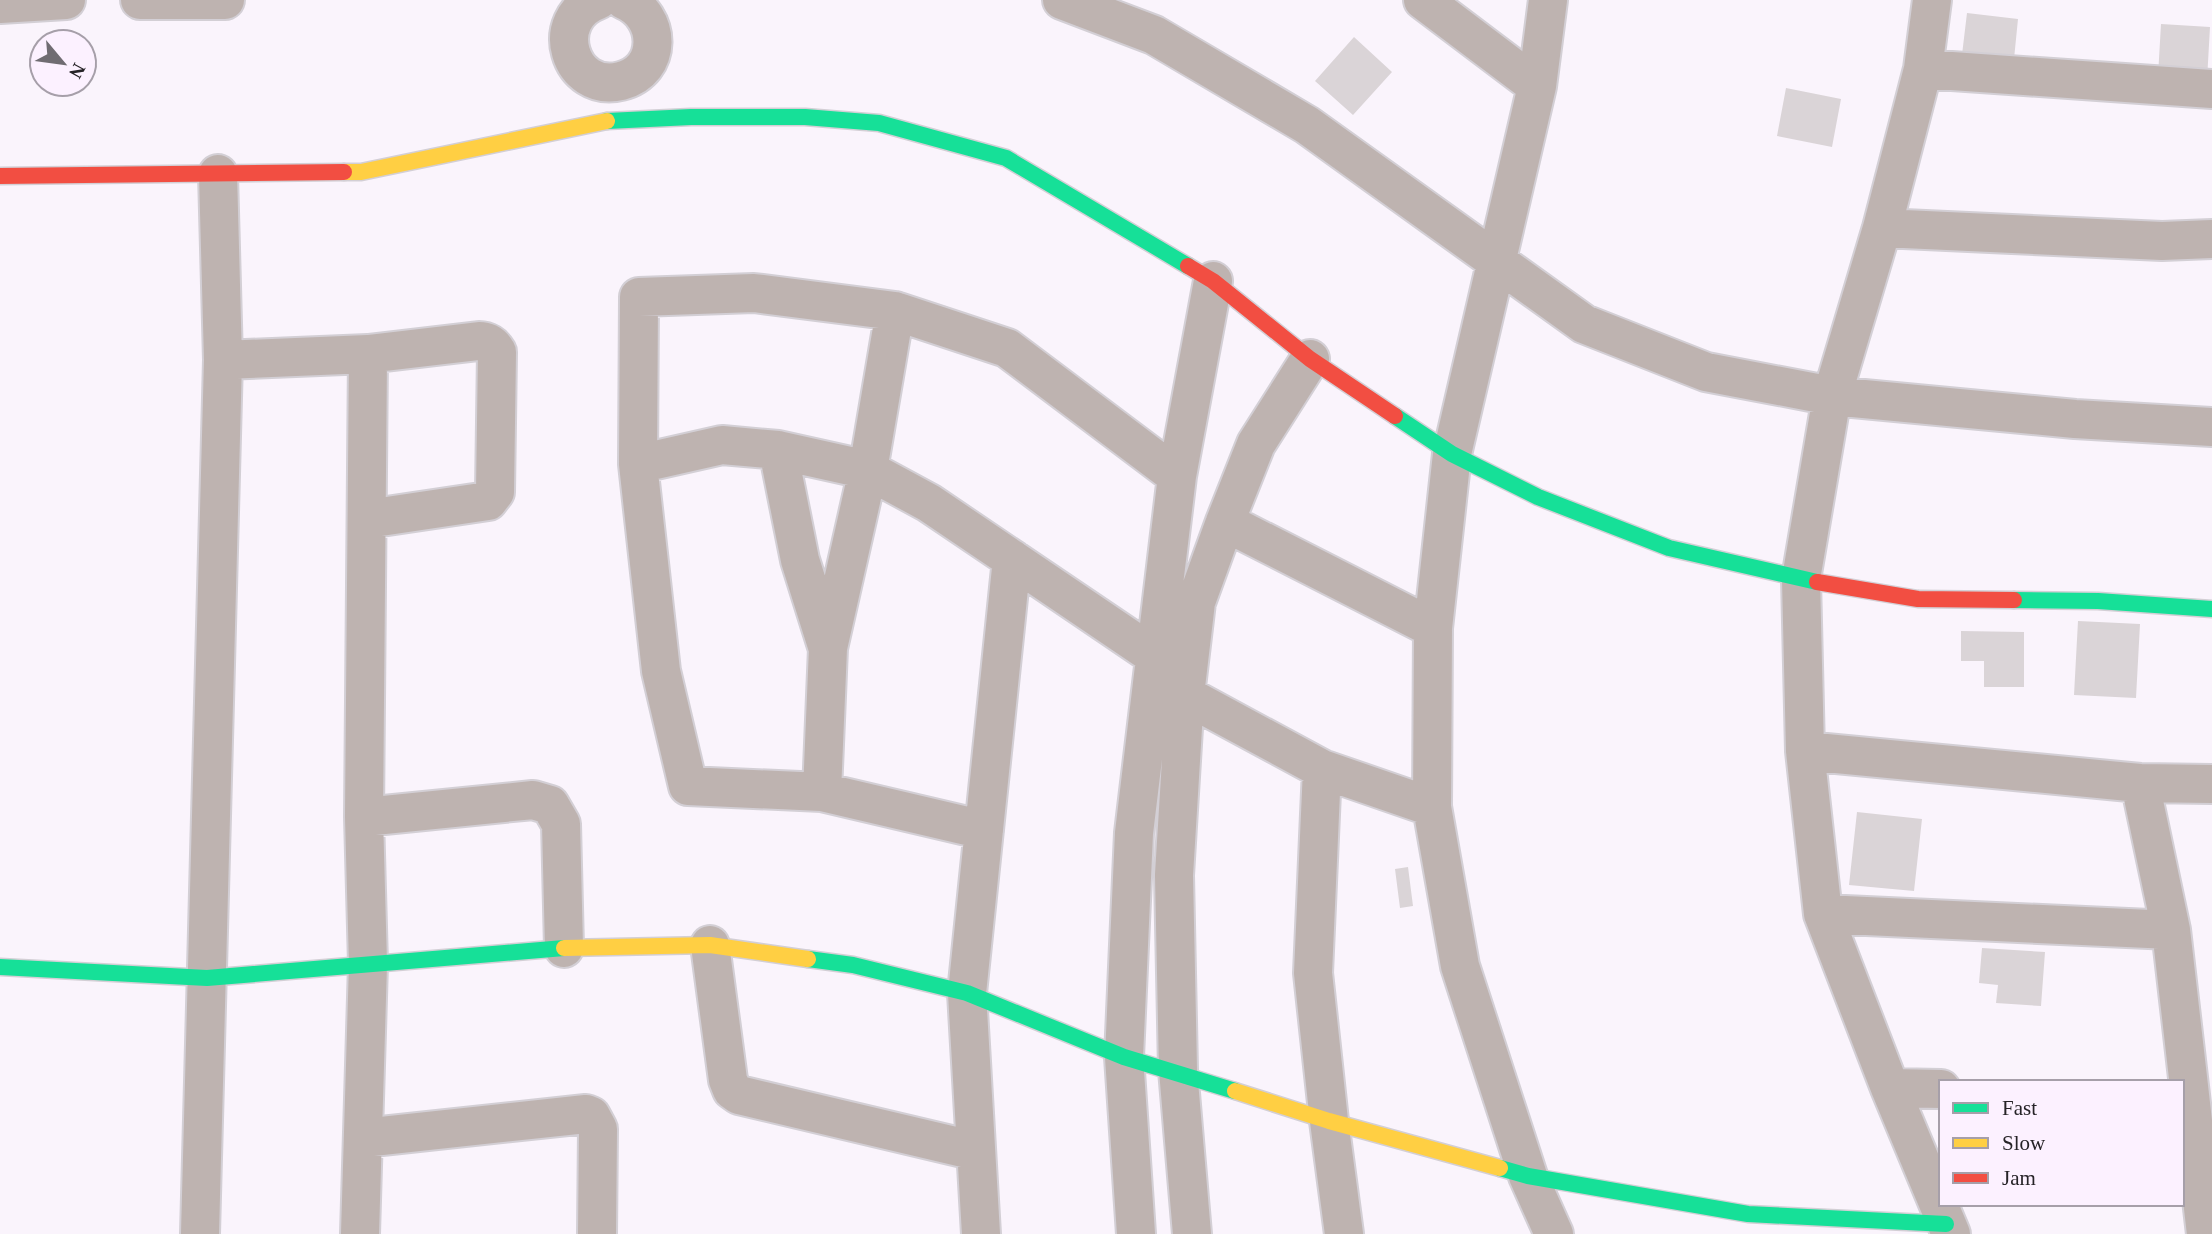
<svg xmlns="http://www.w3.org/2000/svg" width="2212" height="1234" viewBox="0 0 2212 1234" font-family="'Times New Roman',serif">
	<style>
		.building { fill: #dad4d7 }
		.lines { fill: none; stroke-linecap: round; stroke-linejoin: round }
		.street-casing { stroke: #d3cfd5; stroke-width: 42 }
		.fast-casing { stroke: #d3cfd5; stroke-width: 19 }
		.slow-casing { stroke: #d3cfd5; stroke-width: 19 }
		.jam-casing { stroke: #d3cfd5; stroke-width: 19 }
		.street { stroke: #beb3b0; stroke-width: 38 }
		.fast { stroke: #16e098; stroke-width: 16 }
		.slow { stroke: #ffcf43; stroke-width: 16 }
		.jam { stroke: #f24e42; stroke-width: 16 }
	</style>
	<rect width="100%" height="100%" fill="#faf4fc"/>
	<path class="building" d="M1967,13L2018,19L2013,69L1961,63Z
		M2161,24L2210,27L2207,80L2158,76Z
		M1354,37L1392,72L1353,115L1315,81Z
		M1786,88L1841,99L1832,147L1777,136Z
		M2078,621L2140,624L2136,698L2074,695Z
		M1961,631L2024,632V687H1984V661H1961Z
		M1857,812L1922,819L1914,891L1849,885Z
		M1408,867L1413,906L1400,908L1395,869Z
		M1982,948L2045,952L2041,1006L1996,1003L1998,985L1979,983Z"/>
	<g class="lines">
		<defs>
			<path id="street" d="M140,0H225
				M598,0C547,18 569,94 621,81C663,70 662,16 624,0
				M1062,0L1154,35L1307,125L1584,324L1706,372L1832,396L2075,419L2212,427
				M1423,0L1537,86
				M1548,0L1537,86L1452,454L1433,628L1432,807L1460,966L1528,1176L1554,1234
				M1932,0L1923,69L1882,228L1832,396L1801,579L1805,751L1823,914L1890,1088L1951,1234
				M0,4L66,0
				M1923,69L2212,89
				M1882,228L2162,241L2212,239
				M223,360L368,354L479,341C487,341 493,345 497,352L495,492L488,501L367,519
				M778,450L800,560L827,646
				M638,464L722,445L778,450L868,470L929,503L1155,656
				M1225,522L1433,628
				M1185,695L1322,769L1432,807
				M1805,751L2140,783L2212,784
				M1322,769L1313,973L1329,1121L1344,1234
				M2140,783L2171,930L2206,1234
				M822,792L828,648L868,470L895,311
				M364,817L533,800L550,805L561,824L564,948
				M984,830L822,792L688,786L661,671L638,464L639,297L754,293L895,311L1007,348L1177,476
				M1823,914L2171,930
				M710,945L728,1080L732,1090L739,1095L976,1151
				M1890,1088L1941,1089
				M363,1138L586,1114L591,1116L598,1129L597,1234
				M200,1234L223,360L218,174
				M360,1234L368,964L364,817L368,354
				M981,1234L967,993L1012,559
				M1136,1234L1124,1057L1134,833L1177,476L1213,281
				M1192,1234L1178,1070L1174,875L1185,695L1196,602L1225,522L1256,444L1310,359"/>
			<path id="fast" d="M607,121L691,117H805L879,123L1006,158L1188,266
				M1395,416L1452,454L1538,497L1669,548L1817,582
				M2014,600L2098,601L2212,609
				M808,959L853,965L967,993L1124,1057L1235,1091
				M0,967L207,978L564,948
				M1500,1168L1528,1176L1748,1214L1946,1224"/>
			<path id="slow" d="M344,172H361L607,121
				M564,948L710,945L808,959
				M1235,1091L1329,1121L1500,1168"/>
			<path id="jam" d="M0,176L344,172
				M1188,266L1213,281L1310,359L1395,416
				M1817,582L1918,599L2014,600"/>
		</defs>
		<use href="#street" class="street-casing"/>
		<use href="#fast" class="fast-casing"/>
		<use href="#slow" class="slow-casing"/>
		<use href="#jam" class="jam-casing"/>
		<use href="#street" class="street"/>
		<use href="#fast" class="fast"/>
		<use href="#slow" class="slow"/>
		<use href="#jam" class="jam"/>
	</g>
	<rect x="1939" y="1080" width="245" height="126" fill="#fcf1ff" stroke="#a69fa9" stroke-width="2"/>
	<rect x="1953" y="1103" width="35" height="10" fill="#16e098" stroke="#a69fa9" stroke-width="2"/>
	<text x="2002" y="1115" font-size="21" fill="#262327">Fast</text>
	<rect x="1953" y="1138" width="35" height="10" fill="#ffcf43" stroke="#a69fa9" stroke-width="2"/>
	<text x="2002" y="1150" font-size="21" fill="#262327">Slow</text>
	<rect x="1953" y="1173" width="35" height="10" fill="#f24e42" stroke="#a69fa9" stroke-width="2"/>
	<text x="2002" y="1185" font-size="21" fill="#262327">Jam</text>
	<g transform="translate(63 63) rotate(119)"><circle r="33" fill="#fcf1ff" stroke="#a69fa9" stroke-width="2"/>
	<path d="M0-5L12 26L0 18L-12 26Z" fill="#706c72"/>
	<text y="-10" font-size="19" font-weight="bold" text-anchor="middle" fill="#262327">N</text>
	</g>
</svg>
